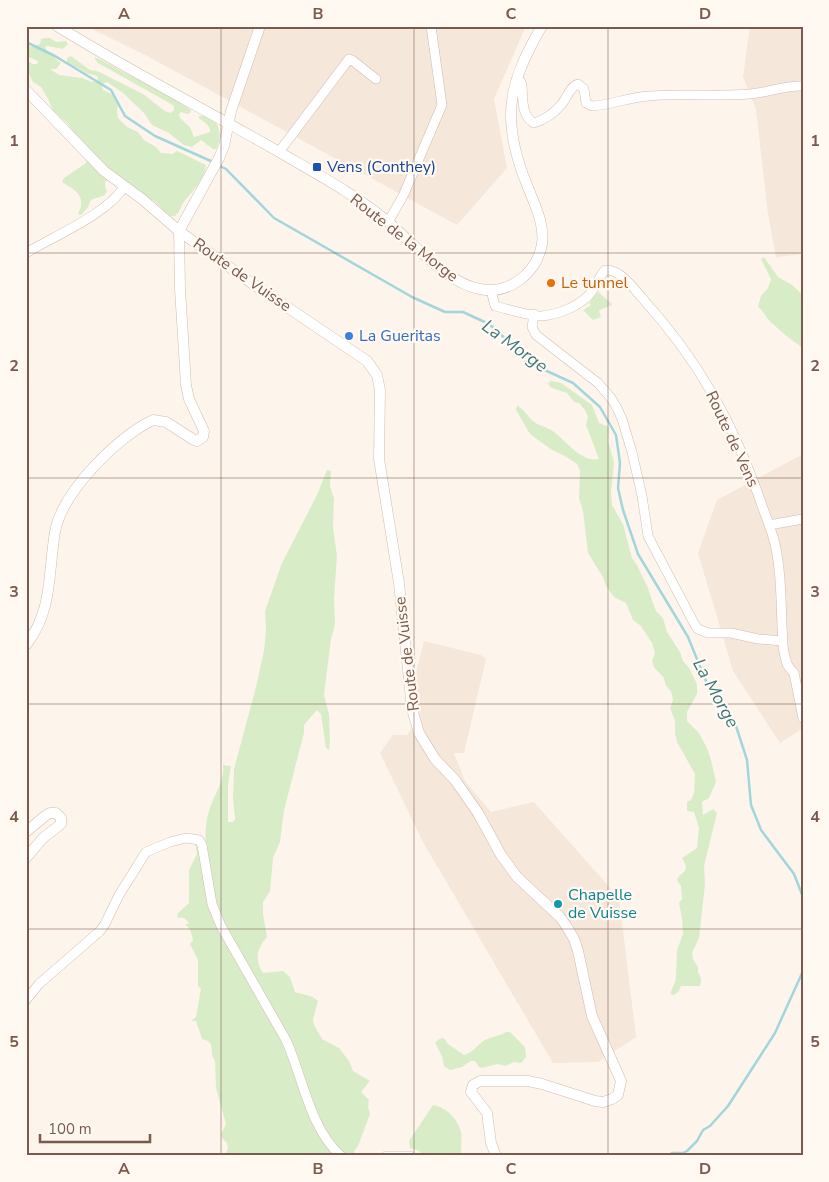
<svg xmlns="http://www.w3.org/2000/svg" width="829" height="1182" viewBox="0 0 829 1182" font-family="'Nunito Sans',sans-serif">
	<style>
		.residential { fill: #f5e7d9 }
		.green { fill: #d9ecc8 }
		.lines { fill: none; stroke-linecap: round; stroke-linejoin: round }
		.stream { stroke: #a3d5db; stroke-width: 2.5 }
		.minor-casing { stroke: #d1bcaf; stroke-width: 10 }
		.tertiary-casing { stroke: #d1bcaf; stroke-width: 11 }
		.minor { stroke: #fff; stroke-width: 9 }
		.tertiary { stroke: #fff; stroke-width: 10 }
		.grid { fill: none; stroke: #7a5a4c; stroke-width: 1; stroke-opacity: 0.55 }
		.transit-dot { fill: #1a4fb4; stroke: #fff9f2; stroke-width: 2 }
		.food-dot { fill: #e8710a; stroke: #fff9f2; stroke-width: 2 }
		.shop-dot { fill: #3f7fe0; stroke: #fff9f2; stroke-width: 2 }
		.culture-dot { fill: #0f9aa8; stroke: #fff9f2; stroke-width: 2 }
		.labels { text-anchor: middle; dominant-baseline: central; stroke-width: 4.5; stroke-linejoin: round; paint-order: stroke }
		.transit-label { font-size: 16px; fill: #164399; stroke: #fff9f2; text-anchor: start }
		.street-label { font-size: 16px; fill: #7a5a4c; stroke: #fff9f2 }
		.food-label { font-size: 16px; fill: #c56008; stroke: #fff9f2; text-anchor: start }
		.shop-label { font-size: 16px; fill: #366cbe; stroke: #fff9f2; text-anchor: start }
		.culture-label { font-size: 16px; fill: #0d838f; stroke: #fff9f2; text-anchor: start }
		.water-label { font-size: 18px; font-style: italic; fill: #3e787f; stroke: #fff9f2 }
		.neatline { fill: none; stroke: #7a5a4c; stroke-width: 2 }
		.grid-label { font-size: 16px; text-anchor: middle; font-weight: bold; fill: #7a5a4c }
	</style>
	<rect width="100%" height="100%" fill="#fdf5eb"/>
	<path class="residential" d="M86,26H526L494,99L507,168L457,225L149,57Z
		M750,26H803V254L776,257L768,214L756,109L743,77Z
		M803,454V728L780,743L733,671L698,553L717,500Z
		M424,641L481,655L486,659L464,753H454L465,781L491,812L534,802L619,898L636,1037L598,1062L553,1063L423,842L380,753L393,735H407L418,720L416,673Z"/>
	<path class="green" d="M44,38H50L56,42L66,41L68,44L63,49L47,46L45,47L48,52L61,63L56,69H50L59,75L82,78L92,82L97,81L98,77C94,74 91,75 86,73C80,69 75,66 67,63V58L71,56L90,70L97,71L143,94L165,111L171,113L174,110V106L171,104L98,63L95,59V57C108,63 120,71 133,77C153,86 172,97 191,110L190,113L188,114L181,112L179,114L180,118L190,127L194,137L210,132C211,126 204,122 199,118V116C217,113 225,134 216,149H213L201,140L192,147L184,145L169,133L152,125L144,113L123,93L107,82L104,83L102,86L103,90C110,93 116,96 119,103L117,109L118,118L127,127L138,132L144,140L156,147L161,153L172,154L177,151L206,165C205,178 192,192 183,203C181,206 180,211 177,214C174,217 174,216 170,216L154,201L108,180L105,182V187L107,191L105,195L91,200L88,207L81,215L78,214C79,211 82,206 81,202C81,191 69,187 62,182L64,178L86,163L84,146L67,123L53,111L48,99L41,87L33,82L26,68V60L33,64H37L38,61L26,56V45L31,47L40,44L41,39Z
		M764,257L778,277L792,285L803,295V348C791,340 781,332 771,322C765,317 764,311 758,307L761,296L768,288L771,279L761,259Z
		M598,292L611,303L612,305L600,310L599,311L601,317L593,320L583,310L591,305L589,303Z
		M551,381L561,383L592,405L599,423L609,427L608,441L614,462L611,492L612,505L623,524L632,558L637,565L648,588L653,603L656,611L663,618L667,632L680,652L683,661L689,668L697,684V694L687,712V721L699,733L707,748L711,760L716,782L709,798L702,802L703,815L713,809L717,813L704,866L705,884L699,938L692,953L693,959L698,967V972C701,977 702,980 700,986H681L679,991L674,995L670,994L676,979L677,950L683,934L682,918L679,903L682,899L681,886L677,880L679,876L685,871L686,866L682,858L697,848L699,828L694,812L687,811V802L691,800L694,793L695,774L677,742L675,734V721L670,708L673,700L671,691L666,686L664,678L654,667L652,661L655,653L652,643L641,626L633,620L626,603L614,597L606,586L603,577L588,553L583,511L579,498L580,471L577,464L563,455L552,450L530,434L516,410L517,405C524,409 527,416 533,421C539,426 548,427 554,432C566,441 582,463 599,459L586,425L588,417L585,410L579,403L574,402L567,393L558,390L550,387L548,383Z
		M327,470L331,471L330,486L334,499L333,527L337,556L334,599L335,624L331,639L324,695L329,714L330,741L329,750L326,748L321,714L317,710L304,725V733L284,810L280,842L273,858L270,891L263,902V914L267,937C257,948 254,960 263,973L283,971L290,977L295,992L313,997L318,1001L313,1019L314,1025L322,1039L339,1048L349,1061L353,1071L370,1081L361,1092L369,1100L368,1107L370,1114L358,1146L354,1151L356,1156H225L228,1148L227,1143L222,1138L221,1134L226,1124L216,1088L215,1061L212,1055L211,1044L208,1041L202,1039L196,1021H191L196,1017L201,989L198,986V960L190,944L193,940L190,929L185,924H189C186,918 184,917 178,918L177,914L189,903V870L197,854L195,843L202,851L206,848C205,836 205,823 209,811C213,796 225,782 223,765L231,766L228,785V822H233L235,819L233,798L234,769L256,687L264,651L266,630L265,611L282,563L317,495Z
		M506,1032H510L525,1047L526,1057L521,1063L514,1062L505,1066L497,1064L482,1068L479,1067L475,1061H471L462,1067L450,1070L444,1066L442,1056L435,1043L439,1039L444,1038L448,1044L464,1055C472,1053 476,1047 482,1042C488,1037 498,1037 506,1032Z
		M433,1105C446,1107 458,1119 461,1132C462,1139 461,1148 461,1156H426L417,1150L410,1148L409,1141Z"/>
	<g class="lines">
		<path class="stream" d="M26,42L55,56L111,90L125,116L155,136L213,162
			M218,165L226,169L274,218L412,297L445,312H463L489,324L536,366L573,383L600,407L616,435L620,463L618,488L623,510L638,554L688,637L708,686L736,726L747,760L751,805L761,830L794,874L803,897
			M668,1156L672,1153H683L687,1151L697,1141L703,1130L710,1126L728,1106L775,1033L803,971"/>
		<defs>
			<path id="minor" d="M516,81L521,82L522,85C523,98 521,116 534,123C544,120 554,113 561,105C567,99 569,87 578,84L584,89L586,103L592,106C611,105 630,97 649,96C683,93 716,97 749,94C768,93 784,85 803,86
				M279,152L349,59L352,60L376,79
				M388,222L403,196L442,105L431,26
				M26,253C56,235 106,215 125,186
				M491,290L495,306C508,309 528,316 541,316C557,315 577,307 588,296C596,288 598,278 605,270C621,269 633,288 643,299C698,360 731,419 759,497C764,512 771,528 775,544C781,571 781,599 782,627C783,638 782,650 786,660C787,666 790,669 794,673L803,718
				M534,314L532,327L536,335L598,383L611,398L617,408L622,419L632,452L642,496L648,536L695,625L698,629L708,633H731L758,639L783,641
				M769,525L803,519
				M26,1000L39,984L100,931L105,924L119,895L146,852L170,842L186,838L199,840L202,845L212,904L221,926L286,1040C303,1077 309,1127 341,1156
				M386,1156H410"/>
			<path id="tertiary" d="M57,26C128,70 202,108 274,149C313,172 354,193 388,222C412,242 448,284 480,289C509,295 537,273 542,244C545,224 534,203 527,185C501,121 507,85 542,26
				M26,90L104,171L142,199L179,231L253,284L367,361L377,375L380,390L379,459L399,583L412,709L419,733L435,759L455,780L478,813L501,855L517,877L560,917L567,927L574,939L578,951L592,1016L621,1081L618,1095L612,1099L603,1102L595,1101L542,1084L528,1081H480L473,1085L471,1092L487,1113L491,1143L496,1156
				M26,645C53,611 48,573 55,532C62,492 117,437 153,420L166,422L194,440L197,441L203,437L204,431L189,399L186,385L180,289L179,231L219,158L224,146L231,111L260,26
				M26,832L45,816L50,813H56L61,818V824L43,838L26,858"/>
		</defs>
		<use href="#minor" class="minor-casing"/>
		<use href="#tertiary" class="tertiary-casing"/>
		<use href="#minor" class="minor"/>
		<use href="#tertiary" class="tertiary"/>
	</g>
	<path class="grid" d="M221,26V1156M414,26V1156M608,26V1156M26,253H803M26,478H803M26,704H803M26,929H803"/>
	<rect class="transit-dot" x="312" y="162" width="10" height="10" rx="2.5"/>
	<circle class="food-dot" cx="551" cy="283" r="5"/>
	<circle class="shop-dot" cx="349" cy="336" r="5"/>
	<circle class="culture-dot" cx="558" cy="904" r="5"/>
	<g class="labels">
		<g class="transit-label">
			<text x="327" y="167">Vens (Conthey)</text>
		</g>
		<g class="street-label">
			<text transform="translate(404 238) rotate(38)">Route de la Morge</text>
			<text transform="translate(242 275) rotate(35)">Route de Vuisse</text>
			<text transform="translate(732 439) rotate(65)">Route de Vens</text>
			<text transform="translate(407 654) rotate(-97)">Route de Vuisse</text>
		</g>
		<g class="food-label">
			<text x="561" y="283">Le tunnel</text>
		</g>
		<g class="shop-label">
			<text x="359" y="336">La Gueritas</text>
		</g>
		<g class="culture-label">
			<text x="568" y="895">Chapelle<tspan x="568" dy="18">de Vuisse</tspan></text>
		</g>
		<g class="water-label">
			<text transform="translate(515 346) rotate(36)">La Morge</text>
			<text transform="translate(716 693) rotate(61)">La Morge</text>
		</g>
	</g>
	<rect width="829" height="1182" fill="none" stroke="#fff9f2" stroke-width="55"/>
	<path d="M40 1134v8h110v-8" fill="none" stroke="#7a5a4c" stroke-width="2.5"/>
	<text x="48" y="1134" font-size="15" fill="#7a5a4c" stroke="#fff9f2" stroke-width="4" paint-order="stroke">100 m</text>
	<rect x="28" y="28" width="774" height="1126" class="neatline"/>
	<g class="grid-label">
		<text x="124" y="19">A</text>
		<text x="318" y="19">B</text>
		<text x="511" y="19">C</text>
		<text x="705" y="19">D</text>
		<text x="14" y="146">1</text>
		<text x="815" y="146">1</text>
		<text x="14" y="371">2</text>
		<text x="815" y="371">2</text>
		<text x="14" y="597">3</text>
		<text x="815" y="597">3</text>
		<text x="14" y="822">4</text>
		<text x="815" y="822">4</text>
		<text x="14" y="1047">5</text>
		<text x="815" y="1047">5</text>
		<text x="124" y="1174">A</text>
		<text x="318" y="1174">B</text>
		<text x="511" y="1174">C</text>
		<text x="705" y="1174">D</text>
	</g>
</svg>
